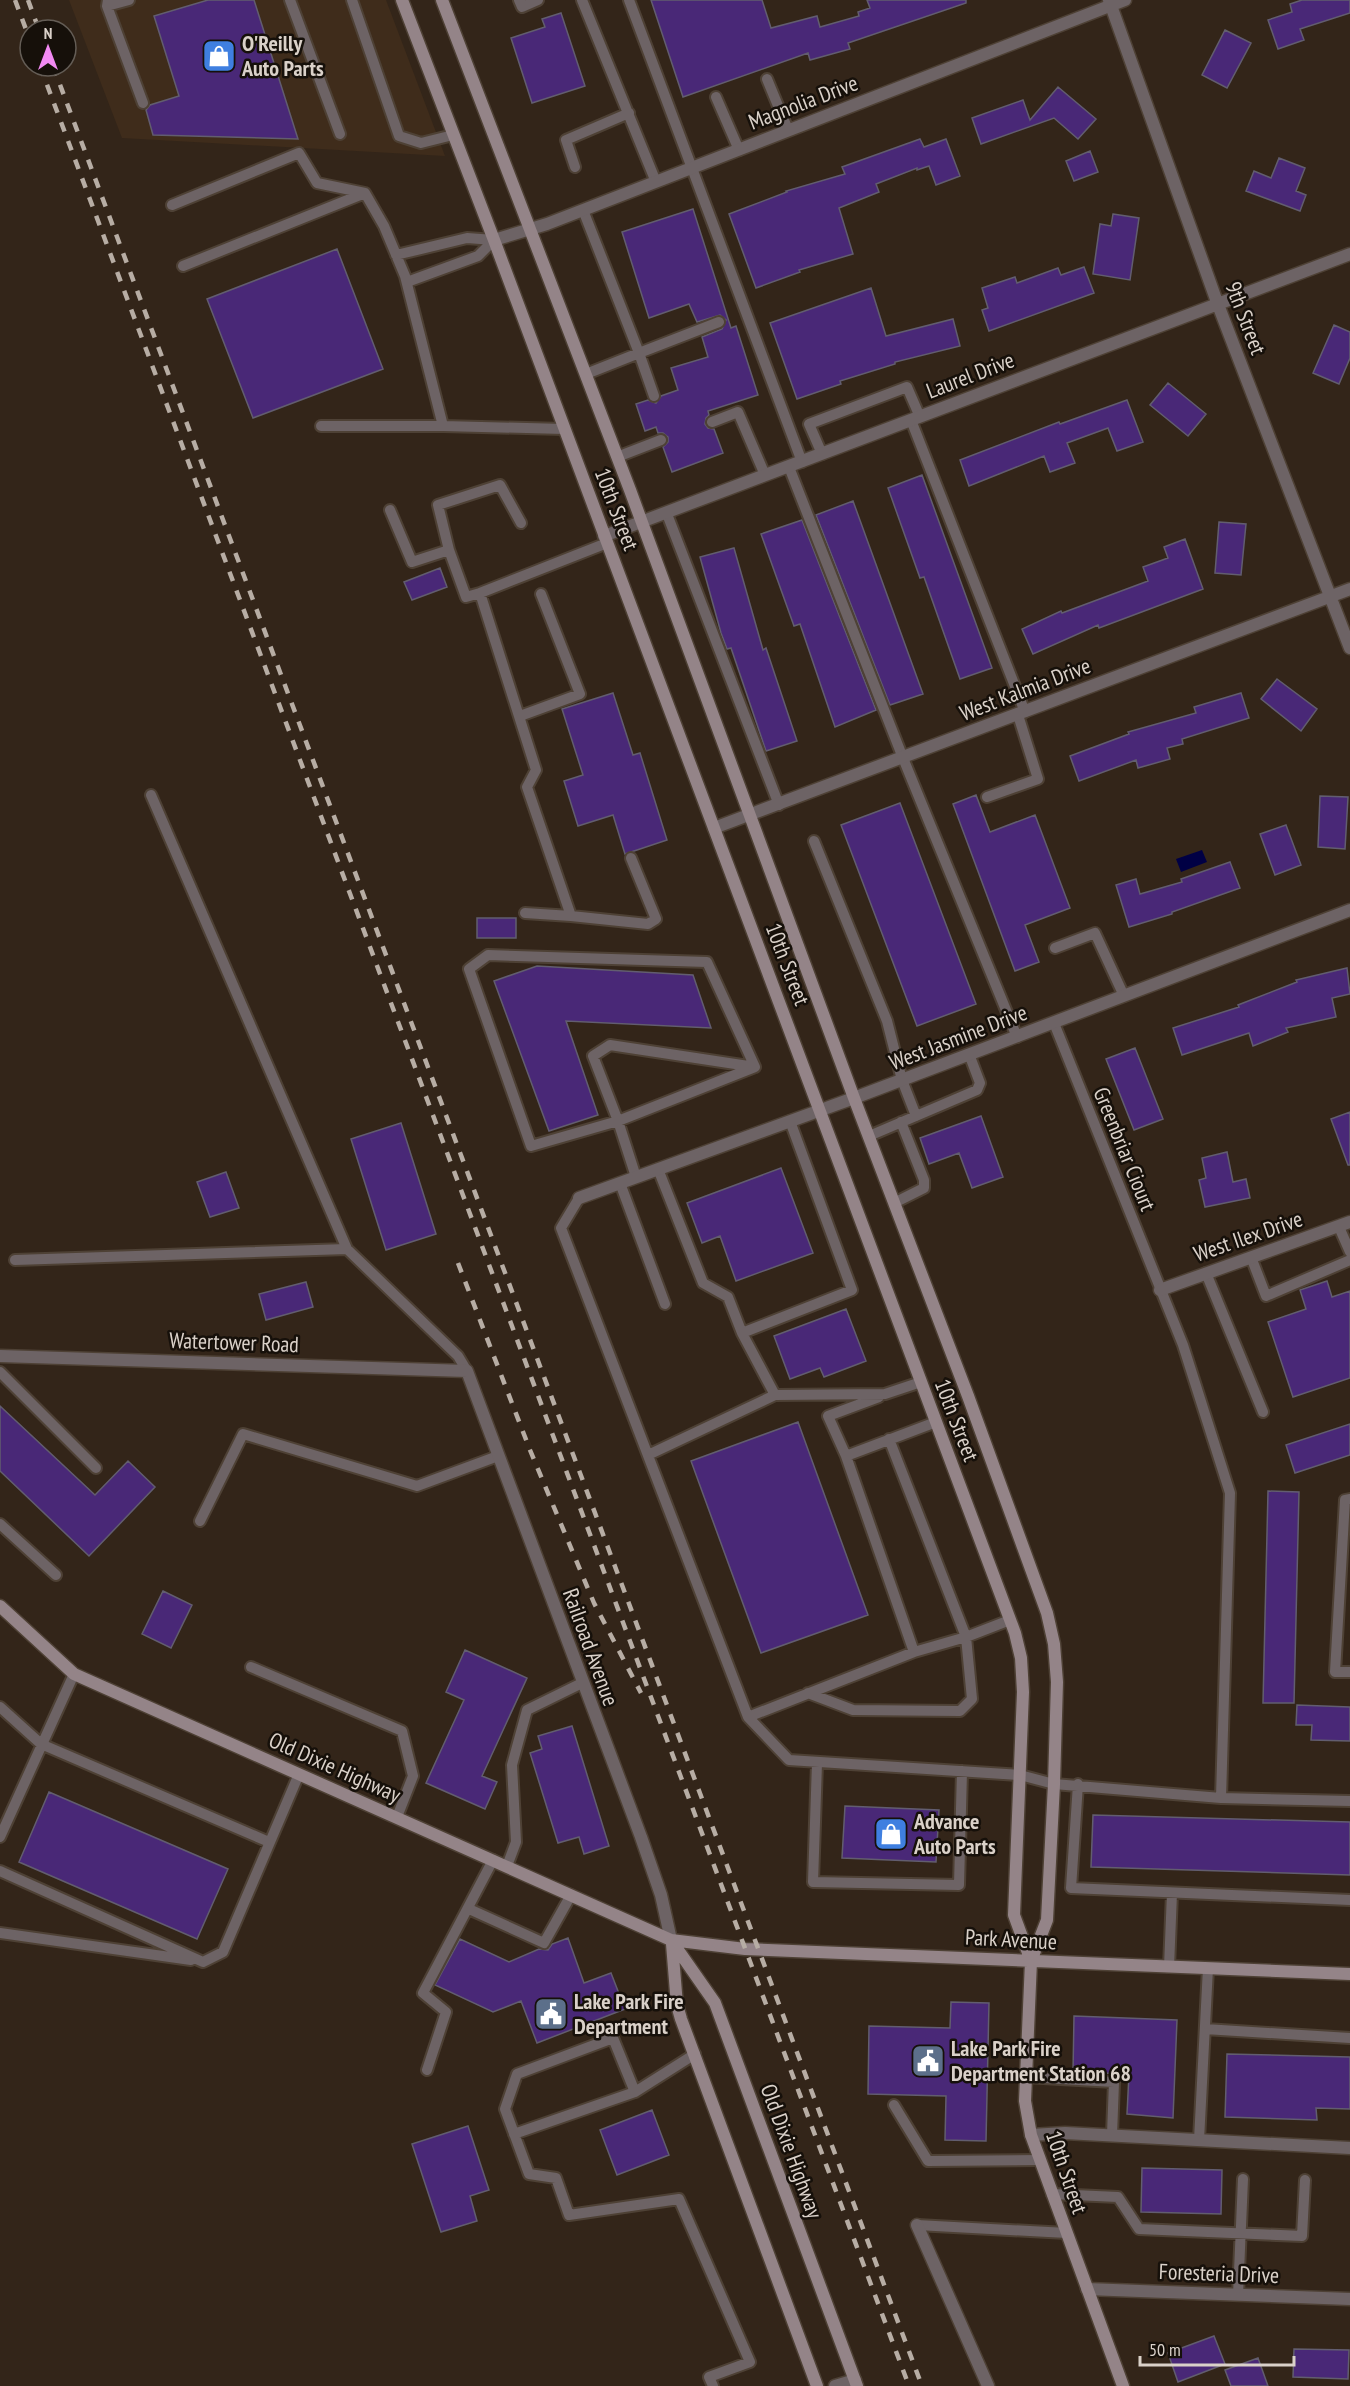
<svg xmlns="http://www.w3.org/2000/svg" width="1350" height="2386" viewBox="0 0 1350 2386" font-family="'PT Sans Narrow',sans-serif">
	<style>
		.built { fill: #3f2c1b }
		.water { fill: #004 }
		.building { fill: #492877; stroke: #625d6f; stroke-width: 1.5 }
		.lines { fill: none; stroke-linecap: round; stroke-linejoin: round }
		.lane-casing { stroke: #4e4135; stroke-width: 14 }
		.street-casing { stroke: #4e4135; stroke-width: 15 }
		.secondary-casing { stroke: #4e4135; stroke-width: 15 }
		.lane { stroke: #6d6365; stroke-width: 10 }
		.street { stroke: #6d6365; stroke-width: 12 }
		.secondary { stroke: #948488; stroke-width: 12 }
		.rail { stroke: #b7ada4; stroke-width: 4.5; stroke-dasharray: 10 10; stroke-linecap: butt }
		.labels { text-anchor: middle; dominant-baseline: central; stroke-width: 5; stroke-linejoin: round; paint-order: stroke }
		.poi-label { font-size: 22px; font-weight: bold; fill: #dad1c9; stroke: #16100a; text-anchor: start }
		.street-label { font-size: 22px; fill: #dad1c9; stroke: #16100a }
	</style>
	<rect width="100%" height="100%" fill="#332519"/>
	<path class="built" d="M69,0H386L445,156L122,138Z"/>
	<path class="water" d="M1202,850L1207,862L1181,872L1176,859Z"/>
	<path class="building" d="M208,0H254L298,139L153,135L146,110L150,105L179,96L154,16Z
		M651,0H762L771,28L817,16L820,27L859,16L858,12L870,8L867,0H966V3L848,43L850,49L810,60L808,53L683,97Z
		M1302,0H1350V13L1300,29L1304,40L1278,49L1268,20L1292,12L1290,4Z
		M561,13L585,86L532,103L511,38L545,27L542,19Z
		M1225,30L1251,43L1227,88L1202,75Z
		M1058,87L1096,119L1078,139L1054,118L981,144L972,118L1023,100L1030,120Z
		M920,139L924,147L946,139L960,176L936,185L929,166L917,170V168L876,184L879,192L839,208L853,254L799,270L800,272L756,288L729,214L787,192L786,191L845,174L842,167Z
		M1090,151L1098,172L1074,181L1066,161Z
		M1279,158L1305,168L1296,191L1306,195L1300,211L1246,191L1254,171L1271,178Z
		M693,209L731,328L736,326L758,395L708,411L709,415L706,418L705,424L708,428L714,429L723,453L672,472L663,447L668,442V437L663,433H658L656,427L645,431L636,404L648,400L656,403L661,396L678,390L671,368L708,357L702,337L722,329L726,320L720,315L697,322L689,304L649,318L622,232Z
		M1113,214L1139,218L1130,280L1093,274L1100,224L1111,226Z
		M337,249L383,369L253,418L207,299Z
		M1084,267L1094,293L989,331L982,310L988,308L982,288L1015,277L1017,283L1058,268L1061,275Z
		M871,288L886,336L953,319L960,346L895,362V364L840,381L841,384L797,399L770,323Z
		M1334,325L1350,332V358L1339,384L1313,373Z
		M1168,383L1206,414L1188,436L1150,405Z
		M1127,400L1143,442L1117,451L1108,428L1067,443L1075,463L1050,472L1044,456L969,486L960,460L1059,422L1060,424Z
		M922,475L992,668L960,679L924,577L920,578L888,488Z
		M853,501L923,694L890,705L816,515Z
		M802,520L876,710L835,727L800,624L794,626L761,534Z
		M1219,522L1246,524L1241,575L1215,573Z
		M1185,539L1203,589L1099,628L1098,625L1033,654L1022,629L1061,611L1062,613L1148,581L1143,567L1168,558L1164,547Z
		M734,548L763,650L766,648L797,741L766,751L731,648L727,649L721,633L700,557Z
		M440,568L447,587L412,600L404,582Z
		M1277,679L1317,709L1301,731L1261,699Z
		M613,693L633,755L640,753L667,840L625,854L613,815L578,826L564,781L583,775L562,709Z
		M1241,693L1249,718L1182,739L1183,744L1167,748L1170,759L1138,768L1136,760L1079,781L1070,756L1129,734L1128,732L1196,713L1194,707Z
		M976,795L990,832L1035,815L1070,908L1025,925L1039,962L1015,971L953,804Z
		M1320,796L1348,797L1345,849L1318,847Z
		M900,803L976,1004L917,1026L841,825Z
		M1286,825L1301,865L1275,875L1260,834Z
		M1230,862L1240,888L1172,912V914L1129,927L1116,885L1136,879L1140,894L1182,882L1181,879Z
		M477,918H516V938H477Z
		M537,966L693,975L711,1028L566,1021L598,1115L549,1131L494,981Z
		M1347,968L1350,994L1332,998L1336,1017L1286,1028L1288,1032L1253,1046L1249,1033L1182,1055L1173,1028L1239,1007L1238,1005L1297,982L1296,980Z
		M1135,1048L1163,1119L1134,1130L1106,1059Z
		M1350,1112V1165H1348L1331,1119Z
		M981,1116L1003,1177L972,1188L959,1153L929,1164L920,1138Z
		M401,1123L436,1234L386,1250L351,1139Z
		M1227,1152L1233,1182L1246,1179L1250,1198L1205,1207L1199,1180L1206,1178L1202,1158Z
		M781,1168L813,1253L736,1281L720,1236L702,1243L687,1203Z
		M226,1172L239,1208L210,1217L197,1182Z
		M1327,1281L1332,1297L1350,1291V1378L1293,1397L1268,1322L1306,1309L1300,1290Z
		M306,1282L313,1307L266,1320L259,1294Z
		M846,1309L866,1361L824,1377L820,1368L790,1379L774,1336Z
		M0,1406L95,1495L128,1461L155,1487L89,1556L0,1471Z
		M798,1422L868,1615L761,1653L691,1461Z
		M1350,1424V1455L1295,1473L1286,1445Z
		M1268,1491L1299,1492L1294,1703H1263Z
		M163,1591L192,1605L171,1648L142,1634Z
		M465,1650L527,1678L482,1776L497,1782L485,1809L426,1783L464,1700L446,1692Z
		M1297,1705L1350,1707V1741L1311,1740L1312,1725H1296Z
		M572,1726L609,1846L584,1854L579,1837L558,1843L530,1753L542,1749L538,1736Z
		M49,1792L228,1869L197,1939L19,1862Z
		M845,1806L939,1810L936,1862L842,1858Z
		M1093,1815L1350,1822V1875L1091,1867Z
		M568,1938L584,1983L611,1973L625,2009L537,2043L521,2001L493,2012L435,1985L460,1939L509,1962L539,1949L548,1950L552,1944Z
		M951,2002L989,2003L986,2141L945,2140L946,2096L868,2094L869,2026L950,2028Z
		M1074,2016L1177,2020L1173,2118L1127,2114L1129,2074L1073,2072Z
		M1227,2054L1350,2057V2109L1316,2108L1317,2120L1225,2117Z
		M652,2110L669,2155L617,2175L600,2130Z
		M468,2126L489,2190L470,2196L477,2221L441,2232L412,2144Z
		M1142,2168L1222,2170L1221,2214L1141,2212Z
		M1214,2336L1225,2364L1178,2382L1168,2353Z
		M1294,2349L1349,2350L1348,2379L1293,2377Z
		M1258,2358L1268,2386H1231L1225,2370Z"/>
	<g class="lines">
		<defs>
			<path id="lane" d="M108,0L107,6L143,103
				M290,0L340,134
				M352,0L399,136L421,143L453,135
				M519,0L522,7L538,0
				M582,0L656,182
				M629,0L802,462
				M107,6L129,0
				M767,79L788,130
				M716,97L739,150
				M575,167L566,140L629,113
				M172,205L299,153L317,183L365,193L384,226L405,276L443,426H321
				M583,210L639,353L586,374
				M396,255L467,238L494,240
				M183,266L365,193
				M407,282L478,256L494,240
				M654,396L639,353L719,322
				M911,420L1025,712
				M712,422L738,412L765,475
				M443,426L564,429
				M822,454L809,424L907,387L920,417
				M617,457L661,440
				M789,467L903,758L1017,1037
				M390,510L412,562L449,550
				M667,514L779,805
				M607,543L480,593L536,770L527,787L571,916L648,924L656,919L631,858
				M480,593L466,597L449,550L438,505L500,485L521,523
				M520,716L580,694L541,594
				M151,795L347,1249
				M987,797L1038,779L1018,715
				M814,841L887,1021L902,1080L916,1116
				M525,913L571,916
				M1055,948L1095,933L1124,996
				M1054,1023L1183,1345L1230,1493L1221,1798
				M869,1136L977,1090L980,1083L969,1054
				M658,1169L703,1283L728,1297L742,1333L775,1395L885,1394L921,1382
				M636,1177L618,1121L755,1067L707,962L488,955L469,969L531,1146L618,1121L593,1056L610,1045L755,1067
				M620,1183L665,1304
				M579,1198L561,1228L748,1717L914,1652L966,1637L1010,1620
				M894,1203L924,1188V1180L901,1122
				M1339,1227L1350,1252
				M1251,1257L1266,1296L1350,1260
				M15,1260L347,1249L458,1356L467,1371
				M1206,1273L1263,1412
				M742,1333L852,1290L790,1121
				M0,1372L96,1468
				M879,1397L828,1416L846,1456L914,1652
				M648,1455L775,1395
				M846,1456L936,1422
				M1350,1499L1345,1500L1335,1672H1350
				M200,1521L243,1434L417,1486L498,1456
				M0,1524L56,1575
				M251,1667L402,1731L413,1776L397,1817
				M808,1693L853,1710L960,1711L972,1699L966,1637L889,1439
				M0,1707L41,1744L269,1842
				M748,1717L789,1760L1020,1775L1054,1784L1221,1798L1350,1801
				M817,1763L813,1882L959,1885L962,1771
				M1078,1784L1071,1888L1350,1900
				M0,1837L74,1674
				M507,1866L516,1842L512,1765L527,1710L582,1683
				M0,1871L203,1962L223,1952L299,1774
				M469,1909L544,1943L571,1895
				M0,1933L191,1960
				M1169,1967L1172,1893
				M1205,2029L1350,2038
				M427,2070L446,2012L423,1993L493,1860
				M1026,2077L1114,2082L1112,2135
				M635,2092L613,2038L517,2074L505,2109L529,2174L556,2178L569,2215L679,2199L750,2362L709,2377L713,2386
				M894,2105L928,2161L1040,2160
				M514,2134L635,2092L695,2054
				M1199,2140L1208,1968
				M1052,2194L1118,2197L1139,2229L1302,2236L1305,2180
				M917,2225L1067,2233
				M1238,2295L1243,2179"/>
			<path id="street" d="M1109,0L1217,302L1350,648
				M494,240L547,224L1125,0
				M604,536L1350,254
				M714,828L1350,589
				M579,1198L854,1098L1350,910
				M1160,1290L1350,1222
				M0,1356L467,1371L641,1837L661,1895L671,1940
				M1031,2135L1065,2133L1350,2148
				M917,2225L988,2386
				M1087,2289L1350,2299
				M835,2386L855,2380"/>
			<path id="secondary" d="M402,0L494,240L1015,1633L1021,1658L1023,1692L1014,1915L1031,1961
				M442,0L630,490L854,1098L968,1396L1047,1613L1054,1644L1057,1682L1054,1784L1047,1920L1031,1961L1025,2101L1031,2135L1123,2386
				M0,1606L74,1674L671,1940L715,2003L857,2386
				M671,1940L745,1949L1350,1974
				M672,1944L677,2005L681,2019L817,2386"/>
		</defs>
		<use href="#lane" class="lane-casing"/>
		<use href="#street" class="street-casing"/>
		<use href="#secondary" class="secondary-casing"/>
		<use href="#lane" class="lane"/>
		<use href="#street" class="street"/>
		<use href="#secondary" class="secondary"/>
		<path class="rail" d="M15,0L30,40
			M28,0L39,30
			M40,66L909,2386
			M53,66L922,2386
			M458,1263L530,1450L594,1603L641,1693"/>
	</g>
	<defs>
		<symbol id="shop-square" viewBox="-11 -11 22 22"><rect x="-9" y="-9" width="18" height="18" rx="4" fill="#3f7fe0" stroke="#16100a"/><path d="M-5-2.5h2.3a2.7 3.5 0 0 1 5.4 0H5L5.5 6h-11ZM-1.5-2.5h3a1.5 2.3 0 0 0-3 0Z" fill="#fff"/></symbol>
		<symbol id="civic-square" viewBox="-11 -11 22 22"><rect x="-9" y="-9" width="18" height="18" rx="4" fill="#5c6f8a" stroke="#16100a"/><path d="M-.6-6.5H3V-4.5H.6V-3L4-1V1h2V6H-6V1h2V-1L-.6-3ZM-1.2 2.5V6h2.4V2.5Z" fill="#fff"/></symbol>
	</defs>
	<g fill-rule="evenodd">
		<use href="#shop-square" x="200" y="37" width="38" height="38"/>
		<use href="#shop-square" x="872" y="1815" width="38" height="38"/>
		<use href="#civic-square" x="532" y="1995" width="38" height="38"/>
		<use href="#civic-square" x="909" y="2042" width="38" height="38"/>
	</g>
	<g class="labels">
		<g class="poi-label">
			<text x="242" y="43">O'Reilly<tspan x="242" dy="25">Auto Parts</tspan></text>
			<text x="914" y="1821">Advance<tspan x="914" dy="25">Auto Parts</tspan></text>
			<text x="574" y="2001">Lake Park Fire<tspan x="574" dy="25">Department</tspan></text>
			<text x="951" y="2048">Lake Park Fire<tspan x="951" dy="25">Department Station 68</tspan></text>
		</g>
		<g class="street-label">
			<text transform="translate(803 102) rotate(-21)">Magnolia Drive</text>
			<text transform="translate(1246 318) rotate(69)">9th Street</text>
			<text transform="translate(970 375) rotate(-21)">Laurel Drive</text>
			<text transform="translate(617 509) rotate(69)">10th Street</text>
			<text transform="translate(1025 689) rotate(-21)">West Kalmia Drive</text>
			<text transform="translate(788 964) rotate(69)">10th Street</text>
			<text transform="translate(958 1037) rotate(-21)">West Jasmine Drive</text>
			<text transform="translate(1125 1149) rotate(68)">Greenbriar Ciourt</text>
			<text transform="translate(1248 1236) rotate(-19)">West Ilex Drive</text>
			<text transform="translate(234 1342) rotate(2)">Watertower Road</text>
			<text transform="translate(957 1420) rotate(69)">10th Street</text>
			<text transform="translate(591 1647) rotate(70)">Railroad Avenue</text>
			<text transform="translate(335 1767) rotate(24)">Old Dixie Highway</text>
			<text transform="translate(1011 1939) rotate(3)">Park Avenue</text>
			<text transform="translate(792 2151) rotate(70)">Old Dixie Highway</text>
			<text transform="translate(1067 2172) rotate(71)">10th Street</text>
			<text transform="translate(1219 2273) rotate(2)">Foresteria Drive</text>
		</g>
	</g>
	<g transform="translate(48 48)"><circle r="28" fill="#16100a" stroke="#645d56" stroke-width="1.5"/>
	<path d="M0-4.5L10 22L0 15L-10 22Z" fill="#f28af3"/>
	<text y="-9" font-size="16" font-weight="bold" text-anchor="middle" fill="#dad1c9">N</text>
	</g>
	<path d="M1140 2356v9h154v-9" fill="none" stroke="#dad1c9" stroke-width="3"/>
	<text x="1149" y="2356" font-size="18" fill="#dad1c9" stroke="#16100a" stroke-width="4.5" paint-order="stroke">50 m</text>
</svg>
